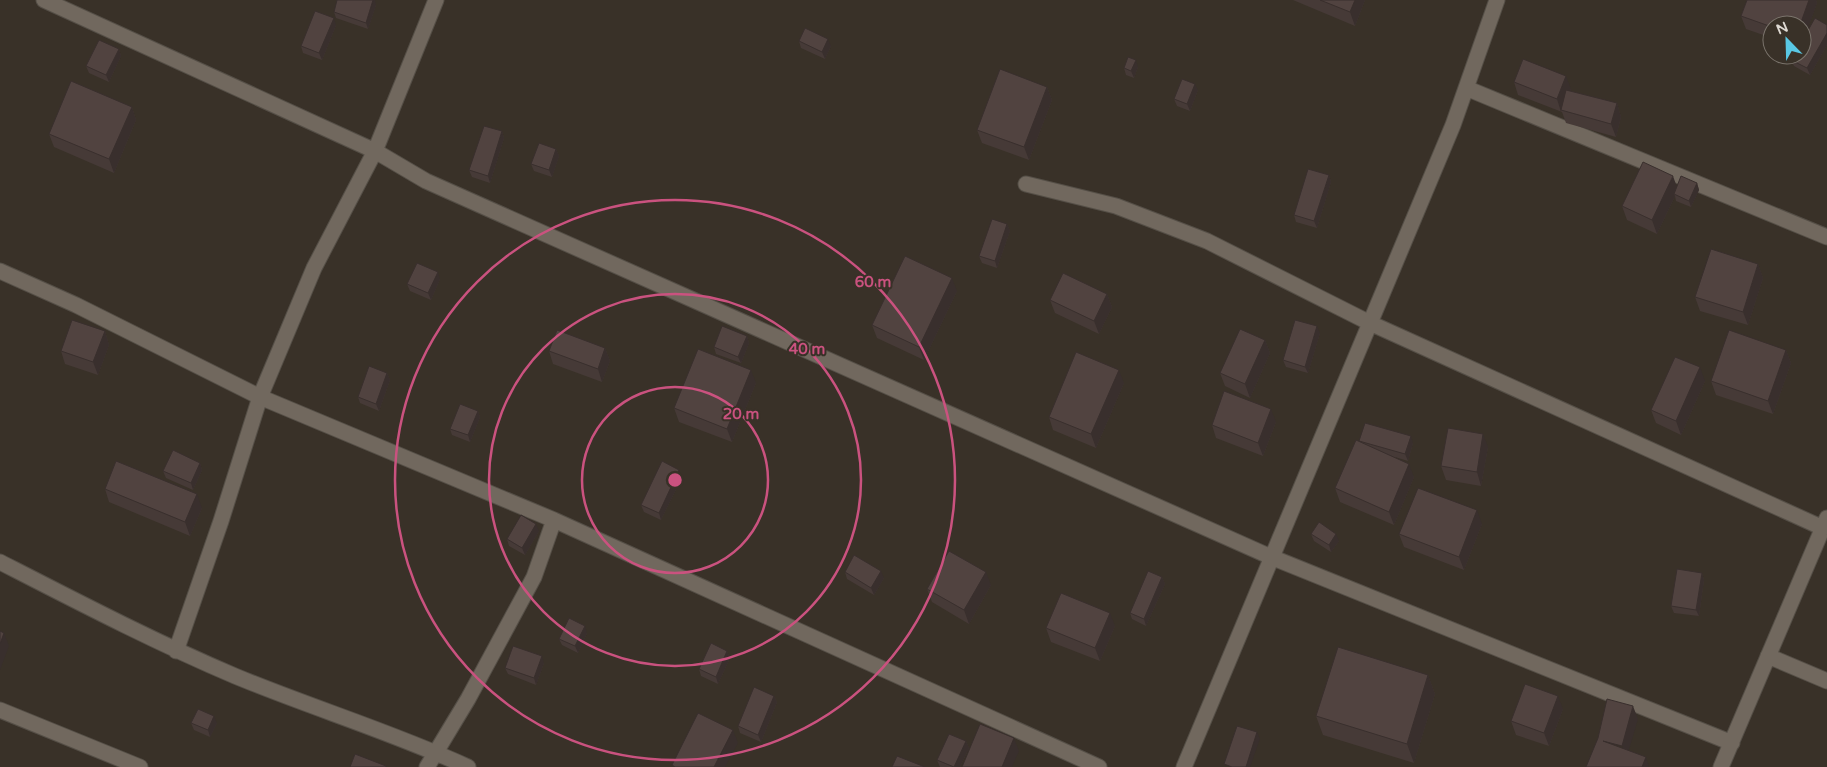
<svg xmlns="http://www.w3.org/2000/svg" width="1827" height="767" viewBox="0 0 1827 767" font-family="'Varela Round',sans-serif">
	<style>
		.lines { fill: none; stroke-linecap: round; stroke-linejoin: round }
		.minor-casing { stroke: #554f47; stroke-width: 17 }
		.minor { stroke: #71685e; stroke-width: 15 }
		.wall { fill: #463a37 }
		.shaded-wall { fill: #392f2d }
		.building { fill: #514340; stroke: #392f2d }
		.ring { fill: none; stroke: #ca527f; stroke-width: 2.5 }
		.centre { fill: #ca527f; stroke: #393128; stroke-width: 2.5 }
		.ring-label { font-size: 15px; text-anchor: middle; font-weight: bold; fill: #ca527f; stroke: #393128; stroke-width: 4; stroke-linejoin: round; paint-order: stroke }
	</style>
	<rect width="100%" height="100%" fill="#393128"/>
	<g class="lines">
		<defs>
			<path id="minor" d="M44,0L375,151L426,181L1271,557L1732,743
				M1466,88L1827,237
				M1026,184L1116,206L1207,241L1370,323L1823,528
				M0,271L76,305L260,397L554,520L1099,767
				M0,562C78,602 155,642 235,676C312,708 392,732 468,767
				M176,651L221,521L260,397L314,268L375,151L436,0
				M1768,656L1827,681
				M0,710L140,767
				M427,767L468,699L534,577L554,520
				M1184,767L1453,125L1497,0
				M1721,767L1827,518"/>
		</defs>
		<use href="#minor" class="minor-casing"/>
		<use href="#minor" class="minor"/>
	</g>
	<path class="wall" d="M1293,0H1365L1355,26Z
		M1747,0H1816L1817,3L1806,33L1827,25V45L1810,75L1794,66L1791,60L1802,55V25H1772V38L1746,29L1741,16Z
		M376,5L368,29L336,18L334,12Z
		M336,25L322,60L303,53L301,46Z
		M799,41L831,46L825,59L801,48Z
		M119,49L121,56L109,82L89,73L86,66Z
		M1138,67L1134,78L1126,75L1124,68Z
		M1514,82L1571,89L1570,91L1617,103L1621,117L1616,137L1566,123L1562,112L1518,95Z
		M1047,87L1052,100L1029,160L982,143L977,130Z
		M1198,90L1190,111L1177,106L1174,99Z
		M132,107L136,120L114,173L54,147L49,134Z
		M502,131L504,138L490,183L472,177L469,170Z
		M556,149L559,156L552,177L534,171L531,164Z
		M1329,175L1331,182L1317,228L1296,222L1294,215Z
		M1697,183L1699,190L1691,207L1676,201L1675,196L1657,234L1627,220L1622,206Z
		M1007,224L1010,231L997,268L982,263L979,256Z
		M1758,264L1763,278L1748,325L1700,311L1695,297Z
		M440,279L431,300L410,291L407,284Z
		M957,291L924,360L877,338L872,325Z
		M1107,294L1112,307L1099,334L1055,313L1050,300Z
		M105,331L109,345L98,375L65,364L61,351Z
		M1320,333L1308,373L1286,367L1283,360Z
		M747,336L749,343L741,363L716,354L714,347Z
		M1265,340L1270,353L1250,398L1225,386L1220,373Z
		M605,348L610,361L602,382L553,364L549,351Z
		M1786,350L1791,363L1773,414L1716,395L1711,381Z
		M387,373L390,380L379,411L360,403L358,397Z
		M1705,381L1681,435L1656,423L1651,410Z
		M756,383L732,442L679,422L674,408Z
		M1124,383L1096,448L1053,430L1049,417Z
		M478,411L480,417L470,442L452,435L450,429Z
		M1276,422L1263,456L1216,438L1212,425Z
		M1359,442L1413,443L1408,461L1395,457L1414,477L1394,525L1340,502L1335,488Z
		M1488,447L1481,486L1446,480L1441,466Z
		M200,463L202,470L193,490L166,478L163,471Z
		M682,477L661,520L644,512L641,505Z
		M105,489L202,508L190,536L109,502Z
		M1482,524L1464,570L1404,547L1399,534Z
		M539,531L525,555L509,546L507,539Z
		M1311,534L1339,541L1331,552L1314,541Z
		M845,572L884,578L874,595L847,579Z
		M1702,573L1704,580L1699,616L1674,613L1671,606Z
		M1162,577L1165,584L1146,626L1132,619L1130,613Z
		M991,585L969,624L932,602L927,589Z
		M1115,626L1100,661L1051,642L1046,628Z
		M587,633L578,653L562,645L559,639Z
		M727,651L730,658L718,684L701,676L699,669Z
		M544,663L536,685L508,674L505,668Z
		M1428,675L1435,694L1414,763L1323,735L1316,716Z
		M774,696L777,702L761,742L740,733L738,726Z
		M1563,709L1549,746L1516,735L1511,721Z
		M191,723H217L210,737L194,730Z
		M966,741L969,748L960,767H940L937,760Z"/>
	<path class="shaded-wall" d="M373,0H375L376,5L368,29L366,23Z
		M1355,0H1365L1355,26L1350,12Z
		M1809,0H1816L1817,3L1802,45V25H1800Z
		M334,18L336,25L322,60L319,53Z
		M1827,33V45L1810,75L1807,68Z
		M828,39L831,46L825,59L822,52Z
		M119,49L121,56L109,82L106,75Z
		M1136,60L1138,67L1134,78L1131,71Z
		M1566,76L1571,89L1562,110H1561V112L1557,99Z
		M1195,84L1198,90L1190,111L1187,104Z
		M1047,87L1052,100L1029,160L1024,147Z
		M1617,103L1621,117L1616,137L1611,124Z
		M132,107L136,120L114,173L109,159Z
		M502,131L504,138L490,183L488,176Z
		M556,149L559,156L552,177L549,170Z
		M1329,175L1331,182L1317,228L1314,221Z
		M1673,176L1678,190L1674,194L1675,196L1657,234L1652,220Z
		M1697,183L1699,190L1691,207L1689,201Z
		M1007,224L1010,231L997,268L995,261Z
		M1758,264L1763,278L1748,325L1743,312Z
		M438,272L440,279L431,300L428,293Z
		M952,278L957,291L924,360L919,347Z
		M1107,294L1112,307L1099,334L1094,321Z
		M1317,326L1320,333L1308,373L1305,367Z
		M105,331L109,345L98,375L93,362Z
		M747,336L749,343L741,363L738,357Z
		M1265,340L1270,353L1250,398L1245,384Z
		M605,348L610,361L602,382L598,369Z
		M1786,350L1791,363L1773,414L1768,401Z
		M1700,367L1705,381L1681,435L1676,421Z
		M751,370L756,383L732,442L727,429Z
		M1119,370L1124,383L1096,448L1091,434Z
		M387,373L390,380L379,411L376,404Z
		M1271,409L1276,422L1263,456L1258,443Z
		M478,411L480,417L470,442L468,435Z
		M1483,434L1488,447L1481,486L1477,472Z
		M1411,436L1413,443L1408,461L1405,454Z
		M200,463L202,470L193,490L191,483Z
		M1409,464L1414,477L1394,525L1389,512Z
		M679,470L682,477L661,520L659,513Z
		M197,494L202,508L190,536L185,522Z
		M1477,510L1482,524L1464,570L1459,557Z
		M536,524L539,531L525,555L522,548Z
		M1336,534L1339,541L1331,552L1329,545Z
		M881,571L884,578L874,595L871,588Z
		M986,572L991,585L969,624L964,610Z
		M1702,573L1704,580L1699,616L1696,610Z
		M1162,577L1165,584L1146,626L1144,619Z
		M1110,613L1115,626L1100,661L1095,648Z
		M585,626L587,633L578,653L575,646Z
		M4,633L9,646L0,670V644Z
		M727,651L730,658L718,684L716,677Z
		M542,656L544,663L536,685L534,678Z
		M1428,675L1435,694L1414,763L1407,744Z
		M774,696L777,702L761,742L758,735Z
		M1558,696L1563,709L1549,746L1544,733Z
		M1633,706L1638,719L1626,760L1622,746Z
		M214,716L217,723L210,737L208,730Z
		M733,730L738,743L725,767H714Z
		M1257,732L1260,739L1250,767H1246Z
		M1014,738L1019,751L1012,767H1002Z
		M966,741L969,748L960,767H954Z
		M1646,757L1649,767H1642Z"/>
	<path class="building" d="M337,0H373L366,23L334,12Z
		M1320,0H1355L1350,12Z
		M1747,0H1809L1800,25H1772V27L1741,16Z
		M315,11L334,18L319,53L301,46Z
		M1815,18L1827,25V33L1807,68L1791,60L1794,55H1802V41Z
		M805,28L828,39L822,52L799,41Z
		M99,40L119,49L106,75L86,66Z
		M1128,57L1136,60L1131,71L1124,68Z
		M1523,59L1566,76L1557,99L1514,82Z
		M1000,69L1047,87L1024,147L977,130Z
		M1182,79L1195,84L1187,104L1174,99Z
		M71,81L132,107L109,159L49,134Z
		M1566,90L1617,103L1611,124L1561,110Z
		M484,126L502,131L488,176L469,170Z
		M539,143L556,149L549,170L531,164Z
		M1643,162L1673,176L1652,220L1622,206Z
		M1308,169L1329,175L1314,221L1294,215Z
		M1681,176L1697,183L1689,201L1674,194Z
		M992,219L1007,224L995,261L979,256Z
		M1711,249L1758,264L1743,312L1695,297Z
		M905,256L952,278L919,347L872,325Z
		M417,263L438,272L428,293L407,284Z
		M1063,273L1107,294L1094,321L1050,300Z
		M72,320L105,331L93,362L61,351Z
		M1295,320L1317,326L1305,367L1283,360Z
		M722,326L747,336L738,357L714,347Z
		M1240,329L1265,340L1245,384L1220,373Z
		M557,330L605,348L598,369L549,351Z
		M1729,330L1786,350L1768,401L1711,381Z
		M698,349L751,370L727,429L674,408Z
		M1076,352L1119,370L1091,434L1049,417Z
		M1675,357L1700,367L1676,421L1651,410Z
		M369,366L387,373L376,404L358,397Z
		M1224,391L1271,409L1258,443L1212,425Z
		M460,404L478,411L468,435L450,429Z
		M1365,423L1411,436L1405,454L1359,441Z
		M1448,428L1483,434L1477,472L1441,466Z
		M1356,440L1409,464L1389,512L1335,488Z
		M173,450L200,463L191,483L163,471Z
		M116,461L197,494L185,522L105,489Z
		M662,461L679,470L659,513L641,505Z
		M1418,488L1477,510L1459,557L1399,534Z
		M521,515L536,524L522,548L507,539Z
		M1319,522L1336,534L1329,545L1311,534Z
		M949,551L986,572L964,610L927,589Z
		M854,555L881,571L871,588L845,572Z
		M1677,569L1702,573L1696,610L1671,606Z
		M1148,571L1162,577L1144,619L1130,613Z
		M1061,593L1110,613L1095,648L1046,628Z
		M569,618L585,626L575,646L559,639Z
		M0,631L4,633L0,644Z
		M711,643L727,651L716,677L699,669Z
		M513,646L542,656L534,678L505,668Z
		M1338,647L1428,675L1407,744L1316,716Z
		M1525,684L1558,696L1544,733L1511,721Z
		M754,687L774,696L758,735L738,726Z
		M1607,699L1633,706L1622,746L1603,741L1646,757L1642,767H1586L1598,738Z
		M198,709L214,716L208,730L191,723Z
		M698,713L733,730L714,767H675L672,765Z
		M980,724L1014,738L1002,767H962Z
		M1237,726L1257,732L1246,767H1232L1224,764Z
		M949,734L966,741L954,767L937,760Z
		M355,754L386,766V767H350Z
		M897,756L925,767H892Z"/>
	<g class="ring">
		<circle cx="675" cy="480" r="93"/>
		<circle cx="675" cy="480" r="186"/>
		<circle cx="675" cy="480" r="280"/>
	</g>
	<circle cx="675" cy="480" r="8" class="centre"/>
	<g class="ring-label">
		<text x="873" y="287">60 m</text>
		<text x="807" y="354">40 m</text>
		<text x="741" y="419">20 m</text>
	</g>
	<g transform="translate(1787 40) rotate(337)"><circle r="24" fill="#393128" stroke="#7b746c"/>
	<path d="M0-4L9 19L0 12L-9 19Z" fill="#59c8e5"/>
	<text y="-8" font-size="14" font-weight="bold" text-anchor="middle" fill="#ded9d3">N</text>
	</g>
</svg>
